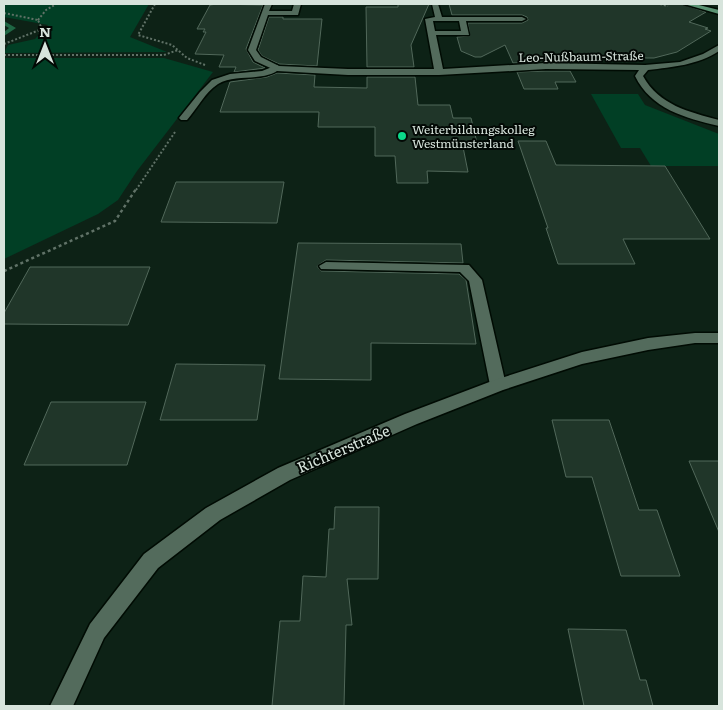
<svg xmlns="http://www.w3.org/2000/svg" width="723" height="710" viewBox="0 0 723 710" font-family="Literata,serif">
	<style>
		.green { fill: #013f25 }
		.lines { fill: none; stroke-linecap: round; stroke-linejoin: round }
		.stream { fill: #1f6744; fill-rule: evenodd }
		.building { fill: #203629; stroke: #51685a }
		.lane-casing { stroke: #000b03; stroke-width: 3 }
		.street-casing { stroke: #000b03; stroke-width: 3 }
		.primary-casing { stroke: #000b03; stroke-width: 3 }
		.path-far1 { stroke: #607267; stroke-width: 2; stroke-dasharray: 2 2; stroke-linecap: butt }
		.path { stroke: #607267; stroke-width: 2.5; stroke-dasharray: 3 3; stroke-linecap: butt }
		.lane { fill: #536b5c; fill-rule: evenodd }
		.street { fill: #536b5c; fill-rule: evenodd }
		.primary { fill: #5a9373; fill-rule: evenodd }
		.poi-dot { fill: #0bd98a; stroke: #030905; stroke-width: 2 }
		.labels { text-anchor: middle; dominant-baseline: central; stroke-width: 4; stroke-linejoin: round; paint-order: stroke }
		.far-street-label { font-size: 12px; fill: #d7e4dc; stroke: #030905 }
		.far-poi-label { font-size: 12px; fill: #d7e4dc; stroke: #030905; text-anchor: start }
		.street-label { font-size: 15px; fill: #d7e4dc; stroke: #030905 }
	</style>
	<rect width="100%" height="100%" fill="#0d2216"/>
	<path class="green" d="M4,4H149L130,37L167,52L4,53L8,45L35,39L48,25L4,17Z
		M4,58H164L213,72L137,171L118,200L98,214L4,259Z
		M591,94H638L645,105L719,134V166H651L640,148H621Z"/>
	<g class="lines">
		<path class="stream" d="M4,21L16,28L4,36V32L9,28L4,25Z"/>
	</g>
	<path class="building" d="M217,4L263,5L246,49L253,62L265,68L234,72L236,67H219L224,55L195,54L206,32H203L205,29H197L210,5Z
		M398,4H429L411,45L414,67H367L366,7H398Z
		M449,4H682L706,12L689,22L708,28L705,29L711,31L677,52L654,58H625L623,56L562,55L565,62L513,63L505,45L481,57H475L461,51L457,37L470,36L468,23H522L528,20L527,17L522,15H452Z
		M269,17H283V19H322L317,66L279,64L262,56L258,50Z
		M546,71H570L576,82H555L558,89H524L517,72Z
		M277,73L315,75L314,87L367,88V77H415L418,105H450L453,118H471L478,147H463L468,172L427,171L428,183H397L395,156H375V127H318L319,112H220L230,82L267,77Z
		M518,141H546L556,165L665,166L710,239H623L635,264H558L546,228H548Z
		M176,182H284L277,223L161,222Z
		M298,243L461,244L463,263L326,260L317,266L321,271L459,274L466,280L476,344L371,343V380L279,379Z
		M30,267H150L128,325L4,324V313Z
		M176,364L265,365L257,420H160Z
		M51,402H146L127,465H24Z
		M552,420H609L639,510H657L680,576H621L592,477H566Z
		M689,461H719V532Z
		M335,507H379L378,579H347L352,625H346L344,706H272L280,621H300L303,576L326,577L329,529H334Z
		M568,629L626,630L640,680H646L653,706H584Z"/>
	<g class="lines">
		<defs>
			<path id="lane" d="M277,65L281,68C264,83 237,73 218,84C205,92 197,109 187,120H181L179,118L200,92L212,80L230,74L262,71Z
				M326,262L469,265L482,280L506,385L504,389L498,391L492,389L490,385L469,281L460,272L321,269L319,266Z"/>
			<path id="street" d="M265,4H272L269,11H292L294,4H301L298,15H268L256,50L261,57L279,66L348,69H434L425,19L435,17L432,4H438L442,17H522L526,19L522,21H466L469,35H436L443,69L546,63L645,65L680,62L703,54L719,45V51C698,65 673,67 648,70L643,76C659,105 689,112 719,120V126C685,118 651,109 635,76L639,70L546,69L439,75H348L277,71L255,61L248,50ZM433,21H459L461,31H435Z
				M695,333H719V343H695L648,350L582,364L503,390L417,424L290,480L220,520L158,568L104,638L73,706H50L90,624L144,554L206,508L278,468L405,414L492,381L582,352L648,338Z"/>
			<path id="primary" d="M684,4H695L719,10V14Z"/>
		</defs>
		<use href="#lane" class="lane-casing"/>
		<use href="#street" class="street-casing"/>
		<use href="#primary" class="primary-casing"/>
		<path class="path-far1" d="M155,4L138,35L172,45L187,58L205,65
			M660,4L668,6
			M4,13L38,20
			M38,20L46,10L56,4
			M4,44L42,29L38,20
			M4,55H164L178,50
			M136,190L175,132"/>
		<path class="path" d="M4,271L115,221L136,189"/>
		<use href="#lane" class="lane"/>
		<use href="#street" class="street"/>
		<use href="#primary" class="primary"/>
	</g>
	<circle class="poi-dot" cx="402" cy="136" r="5"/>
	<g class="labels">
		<g class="far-street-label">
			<text transform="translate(581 56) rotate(-1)">Leo-Nußbaum-Straße</text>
		</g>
		<g class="far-poi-label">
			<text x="412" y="129">Weiterbildungskolleg<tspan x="412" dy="14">Westmünsterland</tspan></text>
		</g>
		<g class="street-label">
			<text transform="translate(343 448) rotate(-23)">Richterstraße</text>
		</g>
	</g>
	<rect width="723" height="710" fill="none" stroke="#d7e4dc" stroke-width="10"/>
	<g transform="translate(45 45)" stroke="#030905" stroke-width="4" paint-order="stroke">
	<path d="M0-4L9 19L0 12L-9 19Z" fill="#d7e4dc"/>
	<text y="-8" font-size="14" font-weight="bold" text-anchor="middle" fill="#d7e4dc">N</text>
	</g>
</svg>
